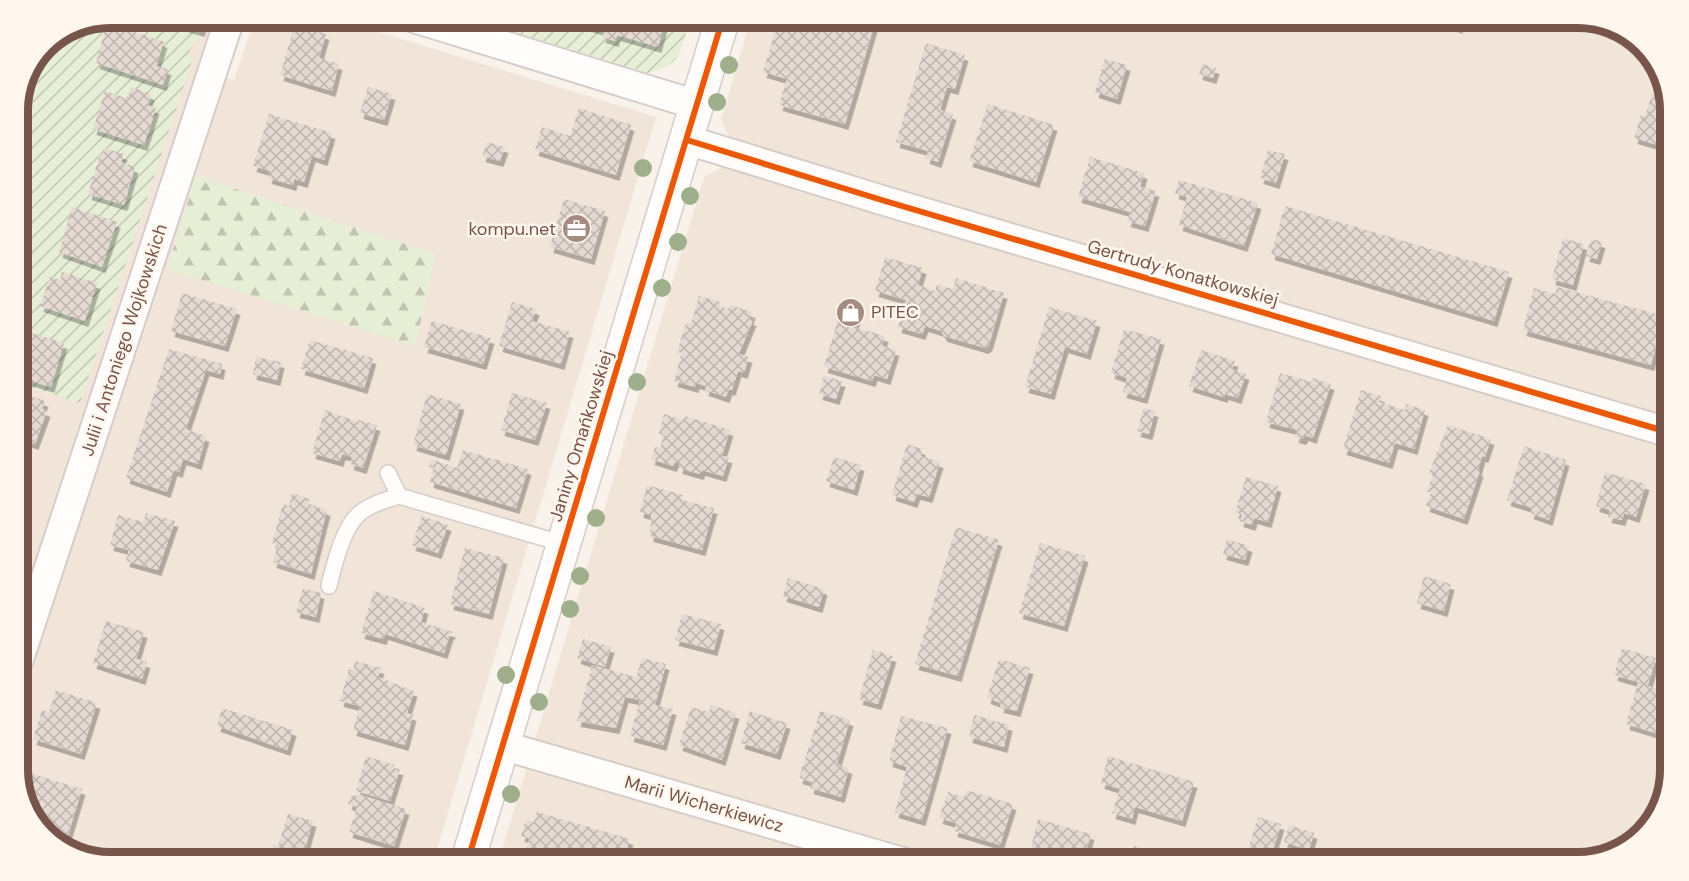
<svg xmlns="http://www.w3.org/2000/svg" width="1689" height="881" viewBox="0 0 1689 881" font-family="'DM Sans',sans-serif">
	<style>
		.residential { fill: #f1e4d9 }
		.forest { fill: url(#forest-firs) }
		.garden { fill: url(#garden-furrows) }
		.building { fill: url(#building-cross-hatch); filter: url(#shadow) }
		.lines { fill: none; stroke-linecap: round; stroke-linejoin: round }
		.service-casing { stroke: #d6cdc8; stroke-width: 18 }
		.minor-casing { stroke: #d6cdc8; stroke-width: 32 }
		.tertiary-casing { stroke: #d6cdc8; stroke-width: 36 }
		.service { stroke: #fefdfc; stroke-width: 15 }
		.minor { stroke: #fefdfc; stroke-width: 28 }
		.tertiary { stroke: #fefdfc; stroke-width: 33 }
		.cycleway-casing { stroke: #fff6ed; stroke-width: 10 }
		.cycleway { stroke: #e8590c; stroke-width: 6 }
		.tree { fill: #9faf8c }
		.labels { text-anchor: middle; dominant-baseline: central; stroke-width: 5; stroke-linejoin: round; paint-order: stroke }
		.poi-label { font-size: 18px; fill: #78554a; stroke: #fff6ed; text-anchor: end }
		.street-label { font-size: 18px; fill: #78554a; stroke: #fff6ed }
		.rim { fill: none; stroke: #78554a; stroke-width: 8 }
	</style>
	<defs>
		<pattern id="forest-firs" width="22" height="20" patternUnits="userSpaceOnUse" patternTransform="scale(1.5)"><rect width="22" height="20" fill="#e7eed6"/><path d="M5 1l3.5 6h-7zM16 11l3.5 6h-7z" fill="#c0c4b0"/></pattern>
		<pattern id="garden-furrows" width="10" height="10" patternUnits="userSpaceOnUse" patternTransform="scale(1.5)"><rect width="10" height="10" fill="#e7eed6"/><path d="M-1 1l2-2M0 10L10 0M9 11l2-2" fill="none" stroke="#c0c4b0"/></pattern>
		<pattern id="building-cross-hatch" width="8" height="8" patternUnits="userSpaceOnUse" patternTransform="scale(1.5)"><rect width="8" height="8" fill="#e4dad3"/><path d="M0 0l8 8M0 8l8-8" fill="none" stroke="#beb4ad"/></pattern>
		<filter id="shadow"><feDropShadow dx="3.5" dy="6" stdDeviation="0" flood-color="#0004"/></filter>
	</defs>
	<rect width="100%" height="100%" fill="#f8f2eb"/>
	<path class="residential" d="M111,18H213L210,73L234,80L255,18H333L656,117L433,863H111L70,853L34,822L18,777V105L45,45Z
		M751,18H1578L1619,28L1656,60L1671,105V770L1661,811L1629,848L1578,863H498L704,177L720,168L729,136L721,120Z"/>
	<path class="forest" d="M196,176L436,254L415,346L167,269Z"/>
	<path class="garden" d="M111,18H206L198,41H194L188,55L193,58L80,403L18,383V105L45,45Z
		M467,18H690C680,50 684,65 648,73Z"/>
	<path class="building" d="M197,18L205,20L201,31L160,19Z
		M576,18H666L658,47L617,35L615,41L602,37L604,31L575,22Z
		M779,18H845L874,26L845,124L779,105L787,79L763,72Z
		M1432,18H1462L1459,28Z
		M107,23L164,42L156,66L168,69L163,85L96,63Z
		M295,24L326,34L319,58L339,64L332,91L280,75Z
		M926,43L965,55L955,89L947,87L940,110L953,114L938,162L926,158L928,151L896,142Z
		M1105,59L1127,65L1117,99L1095,92Z
		M1202,64L1216,68L1213,78L1199,74Z
		M131,87L151,94L148,105L156,108L144,145L93,129L105,91L128,99Z
		M368,87L392,94L384,120L360,113Z
		M1652,94L1669,99L1671,149L1634,138L1641,115L1645,116Z
		M988,104L1054,125L1036,182L969,161Z
		M579,108L631,125L616,175L535,150L542,127L570,136Z
		M269,114L332,133L324,160L312,156L304,182L294,179L293,185L268,178L270,171L253,166Z
		M487,142L505,147L500,161L482,156Z
		M104,148L124,154L121,162L135,167L124,205L88,194L100,154L102,155Z
		M1268,150L1285,154L1276,183L1260,178Z
		M1090,157L1144,173L1140,187L1156,191L1145,226L1127,221L1130,212L1078,197Z
		M1179,180L1258,203L1244,246L1179,225L1187,197L1175,193Z
		M564,199L605,211L591,259L550,247Z
		M1285,206L1509,272L1494,321L1271,254Z
		M72,207L117,222L102,267L59,252Z
		M18,228L28,231L21,252L18,251Z
		M1563,238L1584,244L1573,285L1552,279Z
		M1591,239L1602,242L1597,259L1586,256Z
		M885,257L923,268L918,285L935,291L937,285L953,289L956,278L1004,293L989,345L985,348L944,336L941,331L925,326L922,334L898,327L906,300L875,291Z
		M62,272L97,283L85,321L40,306L50,277L60,280Z
		M1557,287L1664,316L1651,365L1523,330L1534,288L1555,294Z
		M182,293L237,309L225,346L171,331Z
		M699,296L721,302L719,306L729,309L730,305L752,312L750,319L753,320L739,354L749,357L744,373L738,371L732,390L729,389L726,397L705,390L706,386L696,383L695,387L674,381L682,353L677,352L686,323L691,324Z
		M512,302L536,309L532,321L570,332L561,364L499,346Z
		M843,303L860,308L854,327L885,336L882,346L896,350L887,379L874,375L872,381L824,367Z
		M1049,307L1097,321L1087,354L1065,347L1051,394L1025,387Z
		M432,321L491,338L483,364L424,347Z
		M18,329L64,343L51,387L18,377Z
		M1124,329L1161,339L1144,398L1123,392L1127,378L1111,373Z
		M310,340L373,358L364,388L301,369Z
		M169,349L222,364L220,374L206,370L186,429L206,436L198,464L183,459L179,472L174,470L167,492L126,478Z
		M1201,350L1235,361L1232,369L1246,374L1238,398L1225,394L1224,397L1189,386Z
		M256,357L281,362L277,380L253,374Z
		M1280,373L1312,382L1313,378L1331,384L1313,438L1305,435L1303,439L1295,437L1297,430L1266,422Z
		M824,376L842,381L836,399L819,394Z
		M1361,390L1381,396L1379,402L1405,410L1406,404L1425,410L1414,449L1395,443L1389,463L1343,449Z
		M512,393L547,403L535,440L501,430Z
		M427,394L461,404L446,455L413,445Z
		M28,395L45,401L42,409L47,411L35,444L18,438V396L27,399Z
		M1144,408L1155,411L1149,434L1137,431Z
		M325,410L358,422V420L377,425L363,468L350,464L352,457L342,454L340,461L312,453Z
		M664,414L683,420L685,416L730,430L722,456L729,457L723,476L702,470L700,474L679,468L680,463L675,462L673,466L651,459L655,447L660,448L664,435L659,434Z
		M1448,425L1491,439L1485,457L1482,456L1478,470L1480,471L1464,519L1426,506L1431,493L1427,491L1433,475L1429,473Z
		M907,444L922,449L921,456L940,462L929,497L917,494L914,502L892,495Z
		M1524,446L1566,460L1549,520L1530,513L1532,508L1507,500Z
		M463,450L528,469L516,508L430,482L434,468L429,467L431,459L457,468Z
		M834,457L861,465L854,490L826,481Z
		M18,466L23,468L19,483H18Z
		M1605,472L1646,484L1636,517L1624,513L1622,520L1608,517L1610,510L1596,506Z
		M1246,477L1278,486L1268,522L1254,518L1252,525L1240,521L1242,514L1235,513Z
		M647,485L683,495L682,500L714,508L702,550L650,536L651,515L640,512Z
		M292,493L309,499L308,504L327,510L311,574L273,562L278,545L272,543L283,504L289,506Z
		M146,513L175,521L158,570L126,561L129,550L110,545L118,515L143,522Z
		M422,516L448,525L438,553L412,545Z
		M956,527L999,540L958,676L915,664Z
		M1227,539L1249,546L1245,560L1223,554Z
		M1040,543L1085,556L1064,626L1019,613Z
		M465,548L504,558L489,614L450,604Z
		M1424,576L1451,584L1444,611L1417,603Z
		M788,578L824,589L819,607L783,596Z
		M303,588L321,593L316,617L296,612Z
		M374,591L425,608L421,622L453,632L450,634L444,653L385,634L383,639L361,633Z
		M682,614L721,624L714,650L675,640Z
		M106,621L144,632L136,659L147,662L142,679L93,663Z
		M583,639L611,647L605,667L577,658Z
		M1622,648L1656,658L1648,685L1614,675Z
		M873,650L893,656L878,704L859,699Z
		M642,658L666,664L655,705L673,709L663,745L630,736L640,700L625,697L616,728L577,721L592,665L636,677Z
		M999,659L1030,668L1017,711L1000,707L1001,703L987,698Z
		M355,661L381,668L378,677L414,691L407,713L413,715L405,745L353,730L360,706L340,701L349,669L353,670Z
		M1638,683L1671,693L1668,737L1626,724Z
		M56,690L97,703L81,754L33,739L42,710L49,712Z
		M711,705L736,713L722,760L679,745L691,707L709,712Z
		M222,708L293,730L287,750L217,726Z
		M750,711L787,723L777,754L741,743Z
		M820,711L850,720L837,764L849,768L841,797L810,788L812,782L799,778Z
		M974,715L1009,725L1004,747L969,737Z
		M901,716L948,728L922,820L895,812L907,767L889,761Z
		M366,756L394,765L393,768L400,769L390,801L356,791Z
		M1108,756L1127,762L1122,783L1128,762L1194,782L1182,821L1135,807L1132,819L1112,813L1120,789L1101,783Z
		M30,773L82,789L68,835L61,833L58,843L34,822L24,792Z
		M966,790L1013,804L1000,845L954,831L956,823L939,818L948,792L964,797Z
		M361,795L406,809L394,846L349,832L357,807L348,804L351,796Z
		M537,812L630,839L623,863H569L526,850L529,838L521,836L526,820L534,822Z
		M288,814L313,821L305,849L297,847L292,863H269L274,844L278,846Z
		M1258,817L1281,824L1269,863L1246,856Z
		M1038,819L1091,834L1083,863H1072L1074,856L1066,854L1063,863L1029,855Z
		M1289,825L1314,833L1309,850L1284,842Z
		M1134,846L1169,856L1167,863H1130Z
		M1211,851L1244,863H1207Z
		M336,852L369,862V863H333Z
		M715,858L729,862V863H713Z"/>
	<g class="lines">
		<defs>
			<path id="service" d="M388,473L399,496
				M329,586C334,565 343,527 360,513C371,504 386,500 399,496L564,544"/>
			<path id="minor" d="M414,18L697,105
				M687,140L885,201L1671,433
				M18,662L230,18
				M501,745L906,863"/>
			<path id="tertiary" d="M467,863L723,18"/>
		</defs>
		<use href="#service" class="service-casing"/>
		<use href="#minor" class="minor-casing"/>
		<use href="#tertiary" class="tertiary-casing"/>
		<use href="#service" class="service"/>
		<use href="#minor" class="minor"/>
		<use href="#tertiary" class="tertiary"/>
		<defs>
			<path id="cycleway" d="M687,140L885,201L1671,433
				M467,863L723,18"/>
		</defs>
		<use href="#cycleway" class="cycleway-casing"/>
		<use href="#cycleway" class="cycleway"/>
	</g>
	<g class="tree">
		<circle cx="729" cy="65" r="9"/>
		<circle cx="717" cy="102" r="9"/>
		<circle cx="643" cy="168" r="9"/>
		<circle cx="690" cy="196" r="9"/>
		<circle cx="678" cy="242" r="9"/>
		<circle cx="662" cy="288" r="9"/>
		<circle cx="637" cy="382" r="9"/>
		<circle cx="596" cy="518" r="9"/>
		<circle cx="580" cy="576" r="9"/>
		<circle cx="570" cy="609" r="9"/>
		<circle cx="506" cy="675" r="9"/>
		<circle cx="539" cy="702" r="9"/>
		<circle cx="511" cy="794" r="9"/>
	</g>
	<defs>
		<symbol id="office-disc" viewBox="-11 -11 22 22"><circle r="9.5" fill="#a58c82" stroke="#fff6ed"/><path d="M-6-3h4V-5.5h4V-3h4V5H-6ZM-1-4.5V-3h2v-1.5ZM-6 0V1H6V0Z" fill="#fff"/></symbol>
		<symbol id="shop-disc" viewBox="-11 -11 22 22"><circle r="9.5" fill="#a58c82" stroke="#fff6ed"/><path d="M-5-2.5h2.3a2.7 3.5 0 0 1 5.4 0H5L5.5 6h-11ZM-1.5-2.5h3a1.5 2.3 0 0 0-3 0Z" fill="#fff"/></symbol>
	</defs>
	<g fill-rule="evenodd">
		<use href="#office-disc" x="560" y="212" width="33" height="33"/>
		<use href="#shop-disc" x="834" y="296" width="33" height="33"/>
	</g>
	<g class="labels">
		<g class="poi-label">
			<text x="556" y="229">kompu.net</text>
			<text x="871" y="312" text-anchor="start">PITEC</text>
		</g>
		<g class="street-label">
			<text transform="translate(1183 273) rotate(16)">Gertrudy Konatkowskiej</text>
			<text transform="translate(124 340) rotate(-72)">Julii i Antoniego Wojkowskich</text>
			<text transform="translate(581 436) rotate(-73)">Janiny Omańkowskiej</text>
			<text transform="translate(704 804) rotate(16)">Marii Wicherkiewicz</text>
		</g>
	</g>
	<path d="M0 0H1689V881H0ZM110 28H1578A82 82 0 0 1 1660 110V770A82 82 0 0 1 1578 852H110A82 82 0 0 1 28 770V110A82 82 0 0 1 110 28Z" fill="#fff6ed" fill-rule="evenodd"/>
	<path class="rim" d="M110 28H1578A82 82 0 0 1 1660 110V770A82 82 0 0 1 1578 852H110A82 82 0 0 1 28 770V110A82 82 0 0 1 110 28Z"/>
</svg>
